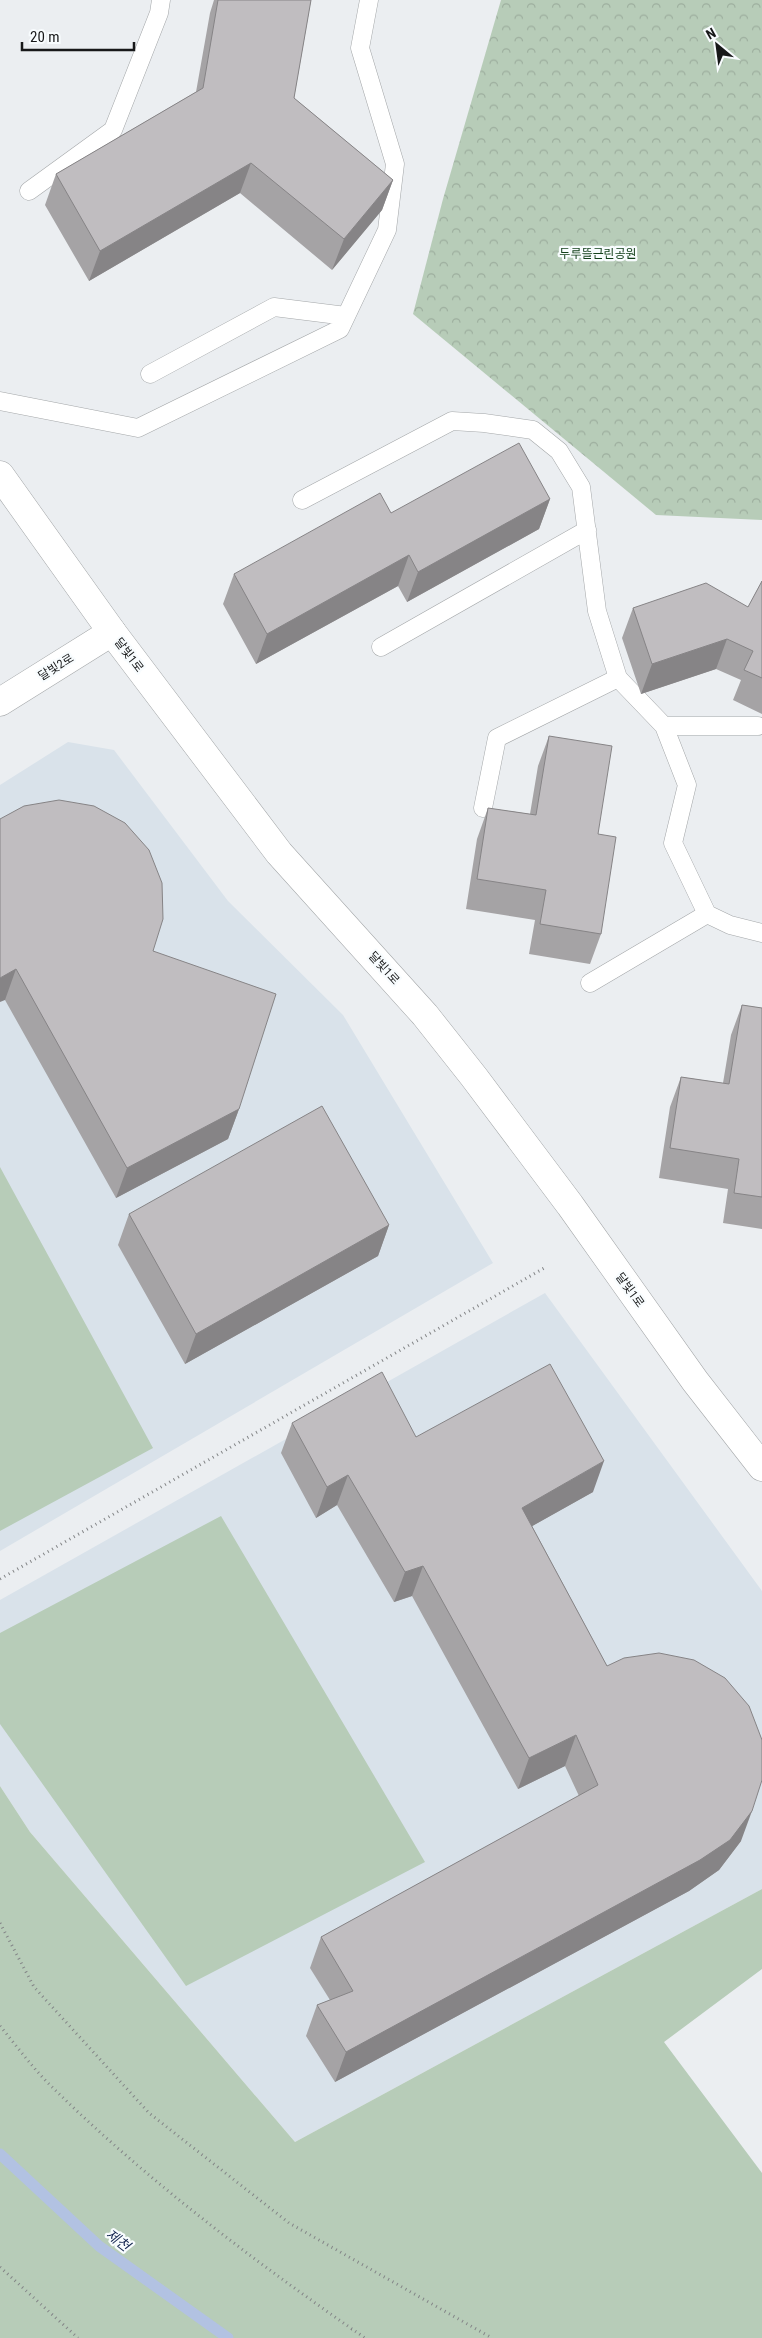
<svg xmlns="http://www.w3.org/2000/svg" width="762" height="2338" viewBox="0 0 762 2338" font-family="'Roboto Condensed','Noto Sans KR',sans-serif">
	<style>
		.built { fill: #d9e2ea }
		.forest { fill: url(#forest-crowns) }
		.park { fill: #b7ccb8 }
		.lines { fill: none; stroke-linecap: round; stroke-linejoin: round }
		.stream { stroke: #b2c2e2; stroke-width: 11 }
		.service-casing { stroke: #a4a7a9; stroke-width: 19 }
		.minor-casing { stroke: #a4a7a9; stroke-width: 29 }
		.tertiary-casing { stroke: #a4a7a9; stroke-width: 29 }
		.path { stroke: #838587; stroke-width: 3; stroke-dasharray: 1 4; stroke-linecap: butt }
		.service { stroke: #fff; stroke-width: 18 }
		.minor { stroke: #fff; stroke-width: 28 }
		.tertiary { stroke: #fff; stroke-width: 28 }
		.wall { fill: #a5a3a5 }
		.shaded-wall { fill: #868486 }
		.building { fill: #c0bdc0; stroke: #868486 }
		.labels { text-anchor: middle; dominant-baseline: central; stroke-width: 4.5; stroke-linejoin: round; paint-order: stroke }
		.park-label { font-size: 12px; fill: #13401b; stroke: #f8fcfe }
		.street-label { font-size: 12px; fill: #171819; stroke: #f8fcfe }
		.water-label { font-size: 14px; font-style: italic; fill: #162751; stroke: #f8fcfe }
	</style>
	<defs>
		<pattern id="forest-crowns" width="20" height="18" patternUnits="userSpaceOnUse" patternTransform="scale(1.25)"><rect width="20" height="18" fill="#b7ccb8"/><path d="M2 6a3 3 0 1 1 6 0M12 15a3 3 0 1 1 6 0" fill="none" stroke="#9dae9e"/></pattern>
	</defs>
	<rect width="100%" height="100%" fill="#ebeef1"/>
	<path class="built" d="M68,742L114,750L228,901L343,1015L493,1263L0,1551V785Z
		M545,1293L762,1591V1889L295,2142L30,1832L0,1786V1600Z"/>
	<path class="forest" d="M501,0H762V520L656,515L413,314L443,199Z"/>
	<path class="park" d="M0,1167L153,1448L0,1531Z
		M221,1516L425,1862L186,1986L0,1724V1633Z
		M0,1786L30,1832L295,2142L762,1889V1969L664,2042L762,2173V2338H0Z"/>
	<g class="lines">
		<path class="stream" d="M0,2154L99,2246L228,2338"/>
		<defs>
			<path id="service" d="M29,191L113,130L159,13L161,0
				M150,374L274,307L346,316
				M0,401L138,428L340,329L387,230L395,164L360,48L369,0
				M302,500L452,421L484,423L533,430L559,451L581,487L597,611L618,678L664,726L687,785L673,843L707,914L730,925L762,933
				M381,647L587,530
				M664,726H758
				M483,808L497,738L618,678
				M590,983L707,914"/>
			<path id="minor" d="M0,475L112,632L279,853L425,1015L474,1077L570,1205L695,1381L762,1467"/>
			<path id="tertiary" d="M0,702L112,632"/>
		</defs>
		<use href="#service" class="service-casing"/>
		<use href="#minor" class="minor-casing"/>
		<use href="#tertiary" class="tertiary-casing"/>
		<path class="path" d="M0,1579L546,1267
			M0,1923L34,1987L149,2113L289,2223L492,2338
			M0,2026C16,2045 31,2066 49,2084C145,2179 254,2261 365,2338
			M0,2267L78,2338"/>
		<use href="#service" class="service"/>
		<use href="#minor" class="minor"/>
		<use href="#tertiary" class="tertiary"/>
	</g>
	<path class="wall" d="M214,0H311L294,98L393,180L382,210L332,270L240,193L89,281L45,205L56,174L196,92L210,13Z
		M550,499L539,529L407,602L398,586L256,664L223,604L234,574L391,513Z
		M762,581V714L733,700L741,680L716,669L641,694L622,638L633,608L748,607Z
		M549,736L598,834L601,934L590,964L529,954L535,920L466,909L477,839L488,808L530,814L538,766Z
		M0,819L153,951L239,1109L228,1139L116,1198L5,1000Z
		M742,1005L762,1008V1229L723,1223L728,1189L659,1178L670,1107L681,1077L723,1083L731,1035Z
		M129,1214L389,1225L378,1256L185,1364L118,1245Z
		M292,1423L416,1437L593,1492L532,1526L607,1666L741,1841L719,1870L689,1891L335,2082L306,2036L317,2005L330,2000L310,1968L321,1937L579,1796L565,1766L518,1789L412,1596L394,1602L337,1505L316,1518L281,1453Z"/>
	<path class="shaded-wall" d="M251,163L240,193L89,281L100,251Z
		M393,180L382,210L332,270L344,239Z
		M550,499L539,529L407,602L418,572Z
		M409,555L398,586L256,664L267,634Z
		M727,639L716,669L641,694L652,664Z
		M16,969L5,1000L0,1002V978Z
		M239,1109L228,1139L116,1198L127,1168Z
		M389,1225L378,1256L185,1364L196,1334Z
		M604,1461L593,1492L511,1538L522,1508Z
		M348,1475L337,1505L316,1518L327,1487Z
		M423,1566L412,1596L394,1602L405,1572Z
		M576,1735L565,1766L518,1789L529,1758Z
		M752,1811L741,1841L719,1870L689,1891L335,2082L346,2052Z"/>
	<path class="building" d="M218,0H311L294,98L393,180L344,239L251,163L100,251L56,174L203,88Z
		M519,443L550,499L418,572L409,555L267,634L234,574L380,493L391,513Z
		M762,581V678L744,670L753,651L727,639L652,664L633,608L706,583L748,607Z
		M549,736L612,746L598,834L616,837L601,934L540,924L546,890L477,879L488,808L536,815Z
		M59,800L94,806L125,823L149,850L162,883L163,919L153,951L276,994L239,1109L127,1168L16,969L0,978V819L24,806Z
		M742,1005L762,1008V1197L734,1193L739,1159L670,1148L681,1077L729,1084Z
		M322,1106L389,1225L196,1334L129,1214Z
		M550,1364L604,1461L522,1508L607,1666L624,1658L659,1653L694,1660L725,1678L749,1706L762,1740V1780L752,1811L730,1840L700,1860L346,2052L317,2005L353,1991L321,1937L598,1785L576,1735L529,1758L423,1566L405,1572L348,1475L327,1487L292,1423L382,1372L416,1437Z"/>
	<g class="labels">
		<g class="park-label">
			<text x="598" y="254">두루뜰근린공원</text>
		</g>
		<g class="street-label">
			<text transform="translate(129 655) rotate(53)">달빛1로</text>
			<text transform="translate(56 667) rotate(-32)">달빛2로</text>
			<text transform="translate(384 968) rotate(48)">달빛1로</text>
			<text transform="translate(630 1290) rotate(54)">달빛1로</text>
		</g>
		<g class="water-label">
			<text transform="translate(118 2240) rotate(37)">제천</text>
		</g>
	</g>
	<g transform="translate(717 45) rotate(331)" stroke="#f8fcfe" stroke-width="4" paint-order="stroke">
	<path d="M0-4L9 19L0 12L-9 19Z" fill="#171819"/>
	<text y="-8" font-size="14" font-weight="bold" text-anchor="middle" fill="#171819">N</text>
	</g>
	<path d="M22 42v8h112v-8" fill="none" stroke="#171819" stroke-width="2.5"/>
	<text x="30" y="42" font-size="15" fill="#171819" stroke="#f8fcfe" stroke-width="4" paint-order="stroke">20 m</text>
</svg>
